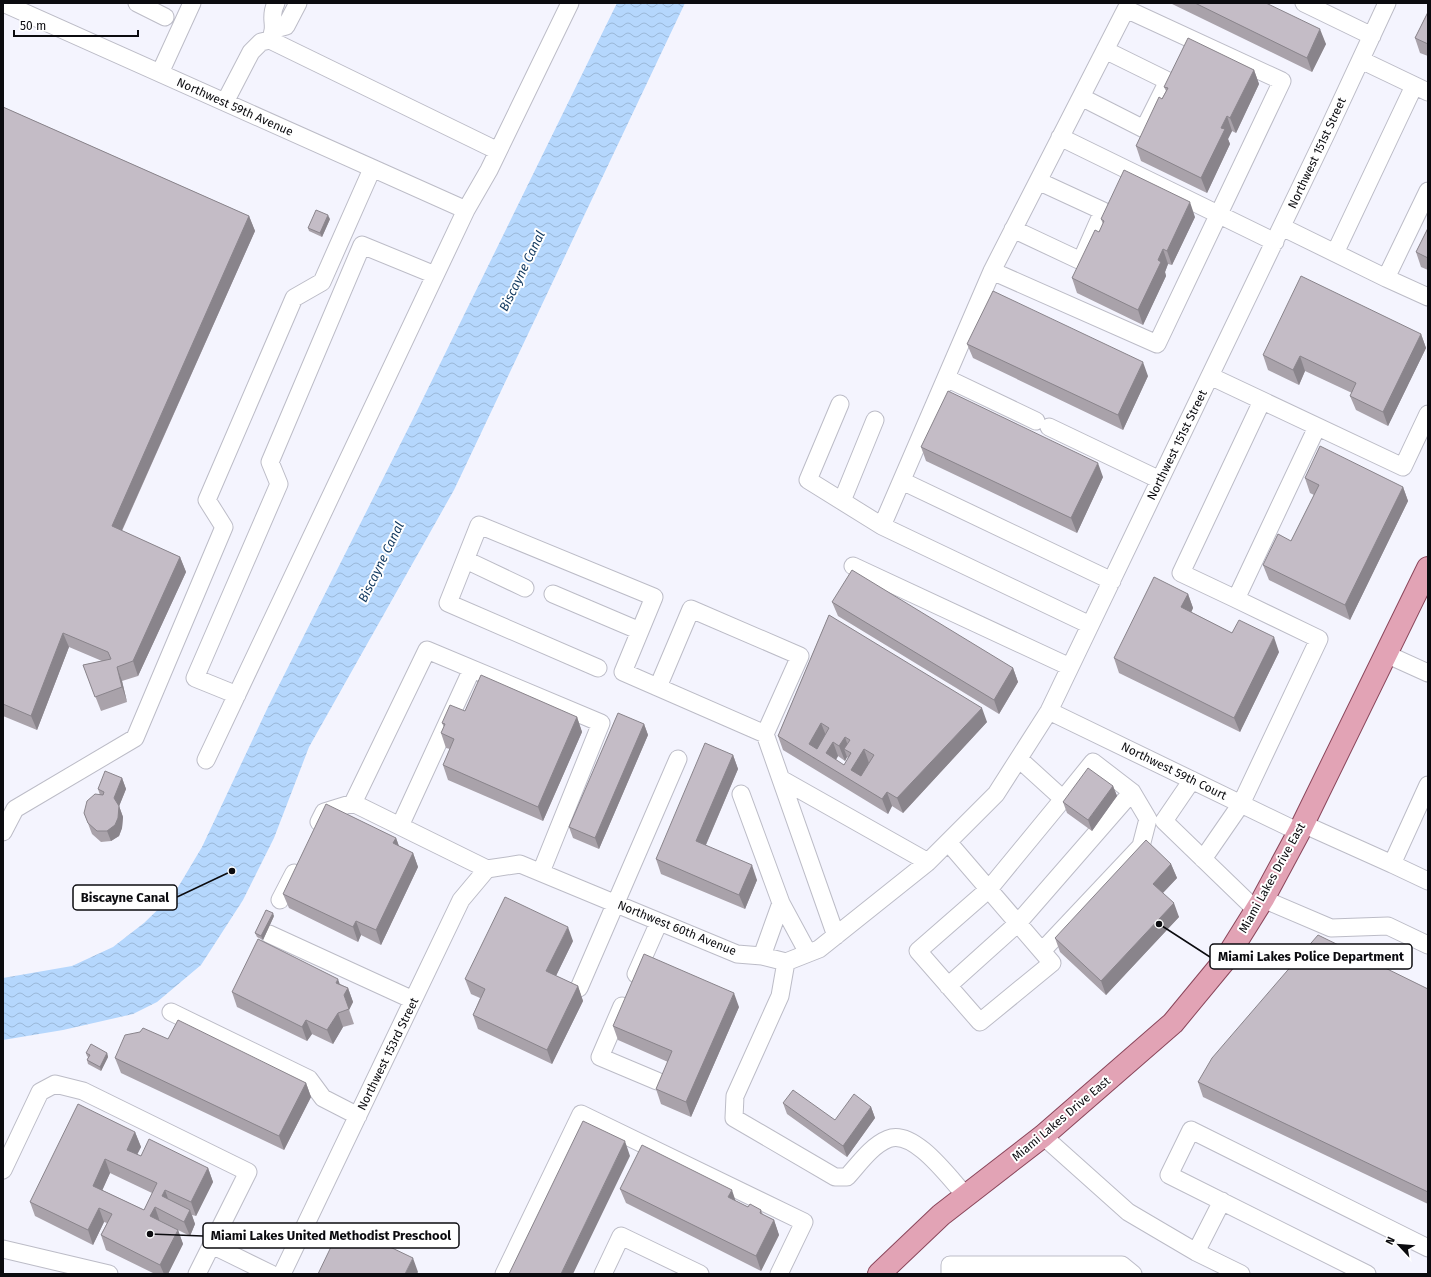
<svg xmlns="http://www.w3.org/2000/svg" width="1431" height="1277" viewBox="0 0 1431 1277" font-family="'Fira Sans',sans-serif">
	<style>
		.water { fill: url(#water-waves) }
		.lines { fill: none; stroke-linecap: round; stroke-linejoin: round }
		.minor-casing { stroke: #bcbcc7; stroke-width: 19 }
		.major-casing { stroke: #8a465b; stroke-width: 24 }
		.minor { stroke: #fff; stroke-width: 17 }
		.major { stroke: #e2a3b5; stroke-width: 22 }
		.wall { fill: #a9a2aa; fill-rule: evenodd }
		.shaded-wall { fill: #89848b }
		.building { fill: #c4bcc6; stroke: #89848b; fill-rule: evenodd }
		.labels { text-anchor: middle; dominant-baseline: central; stroke-width: 4; stroke-linejoin: round; paint-order: stroke }
		.street-label { font-size: 12px; fill: #0b0b0f; stroke: #fff }
		.water-label { font-size: 13px; font-style: italic; fill: #0f375e; stroke: #fff }
		.leader { fill: none; stroke: #0b0b0f; stroke-width: 1.5 }
		.callout-dot { fill: #0b0b0f; stroke: #fff; stroke-width: 1.5 }
		.callout { fill: #fff; stroke: #0b0b0f; stroke-width: 1.5 }
		.callout-label { font-size: 13px; text-anchor: middle; font-weight: bold; fill: #0b0b0f }
	</style>
	<defs>
		<pattern id="water-waves" width="16" height="10" patternUnits="userSpaceOnUse"><rect width="16" height="10" fill="#b5d7fd"/><path d="M0 5q4-4 8 0t8 0" fill="none" stroke="#9ab7d8"/></pattern>
	</defs>
	<rect width="100%" height="100%" fill="#f4f4fe"/>
	<path class="water" d="M617,3H685L454,490L309,747L274,838L243,900L201,965L157,1002L133,1014L63,1030L3,1040V978L72,966L113,947L144,923L174,894L202,847L268,707L414,417Z"/>
	<g class="lines">
		<defs>
			<path id="minor" d="M3,3L466,210
				M137,3L165,17
				M1304,3L1372,36
				M275,29L286,26L298,3
				M270,40C278,23 268,20 276,3
				M1361,60L1428,92
				M160,73L192,3
				M1081,97L1144,129L1168,81L1105,50
				M225,102L251,52L261,42L270,40L498,151
				M1060,137L1275,242
				M1282,227L1386,278L1428,191
				M1013,229L1081,261L1103,211L1038,181
				M1335,253L1414,86
				M992,271L1157,344L1282,81L1126,9L992,271L882,526L1090,625
				M1386,278L1428,297
				M1210,376L1403,467L1428,414
				M946,378L1036,421
				M1262,401L1181,573L1236,599L1317,427
				M840,404L808,480L882,526
				M1049,427L1160,480
				M902,481L1112,581
				M842,501L875,420
				M466,560L525,588
				M853,566L1070,667
				M553,594L640,631
				M1386,654L1428,673
				M598,668L448,603L479,525L654,597L623,672L765,734L836,936
				M658,687L691,609L800,656L765,734
				M237,695L195,678L279,484L270,462L362,245L435,275
				M1049,711L1299,832
				M206,760L466,210L489,170L570,3
				M781,779L928,862
				M1192,780L1164,821L1256,910
				M741,794L781,903L762,956
				M1063,799L1093,762L1132,792
				M319,822L324,812L353,803
				M1303,824L1392,864L1428,785
				M400,826L472,669
				M3,832L15,809L135,738L224,527L207,500L294,298L322,282L372,169
				M948,842L1052,963L980,1022L918,951L989,889L1063,799L1019,759
				M1203,859L1241,804L1319,639L1236,599
				M1392,864L1428,881
				M487,869L353,803L427,650L601,723L541,872
				M1263,899L1331,928L1388,926L1428,945
				M280,900L294,873
				M781,903L808,953
				M269,934L413,1000
				M786,962L780,996L735,1096L734,1118L835,1177H847C859,1164 871,1146 888,1139C914,1128 950,1179 966,1196
				M636,974L659,922
				M948,986L1018,923L1132,792L1148,819L1141,846L1042,951
				M579,988L678,759
				M622,1006L600,1057L657,1081
				M171,1012L309,1079L323,1098L358,1116
				M1043,1136L1128,1212L1196,1252L1241,1274
				M3,1170L40,1092L55,1084L83,1091L248,1172L197,1274
				M212,1245L271,1274
				M3,1249L109,1274
				M1196,1252L1222,1201
				M282,1274L461,900L487,869L520,864L737,954L762,956L786,962L819,949L928,862L996,794L1049,711L1327,132L1387,3
				M504,1274L581,1114L804,1222L779,1274
				M603,1274L621,1236L700,1274
				M950,1274V1265H1122L1133,1274
				M1367,1274L1169,1175L1191,1130L1428,1248"/>
			<path id="major" d="M879,1274L941,1215L1043,1136L1173,1023L1225,960L1263,899L1299,832L1428,568"/>
		</defs>
		<use href="#minor" class="minor-casing"/>
		<use href="#major" class="major-casing"/>
		<use href="#minor" class="minor"/>
		<use href="#major" class="major"/>
	</g>
	<path class="wall" d="M1170,3H1266L1326,44L1312,72Z
		M1428,12V56L1420,53L1415,38Z
		M1254,70L1259,84L1236,133L1232,131L1228,139L1230,144L1207,193L1141,161L1136,146L1166,91L1164,87Z
		M3,107L249,216L255,231L122,531L180,557L186,572L138,676L122,681L127,702L101,711L83,665L102,661L69,647L37,730L3,716Z
		M1195,217L1172,265L1168,264L1165,272L1166,276L1143,325L1077,293L1072,278L1099,232L1103,224L1101,219Z
		M330,219L322,237L309,231L308,228Z
		M1428,228V270L1421,267L1416,252Z
		M1421,334L1426,348L1388,426L1356,410L1350,396L1352,393L1305,371L1299,385L1268,370L1263,355Z
		M967,344L1148,376L1123,430L973,358Z
		M921,447L1103,477L1077,533L926,461Z
		M1305,478L1403,487L1408,501L1350,620L1269,580L1263,565L1291,541L1314,495L1310,493Z
		M1188,594L1193,608L1191,612L1232,633L1279,652L1240,732L1119,673L1114,658Z
		M832,602L1013,668L1018,682L999,714L838,616Z
		M829,615L987,722L903,813L892,806L888,814L783,750L778,736ZM838,756L845,761L847,757L848,758L844,765L836,760Z
		M465,711L577,717L582,732L543,821L448,780L443,765L450,749L446,748L441,733L444,727L442,723Z
		M644,724L648,735L599,849L573,838L569,827Z
		M733,755L738,769L706,845L757,880L745,909L661,874L656,859Z
		M122,778L126,789L119,806L123,817L122,828L119,836L111,841L101,842L92,834L84,813L100,795L98,789Z
		M1113,786L1117,796L1092,831L1067,813L1063,802Z
		M396,838L399,846L413,853L418,867L381,945L361,935L358,942L289,908L283,894Z
		M1171,864L1177,878L1163,893L1179,917L1106,995L1060,952L1055,938Z
		M274,916L263,940L257,937L255,933Z
		M573,941L556,976L578,986L583,1001L552,1064L478,1029L473,1015L480,998L471,994L465,979Z
		M340,984L348,988L353,1002L349,1010L354,1024L343,1027L333,1044L312,1034L307,1041L237,1007L232,992Z
		M1428,989V1204L1203,1097L1198,1082Z
		M739,1007L691,1117L661,1104L656,1089L668,1062L618,1040L613,1026Z
		M168,1039L306,1083L311,1097L284,1150L121,1073L115,1058Z
		M86,1053H107L108,1057L101,1071L88,1064L87,1060L88,1057L87,1056Z
		M783,1103L835,1120L871,1107L875,1118L847,1157L787,1114Z
		M135,1132L141,1147L137,1155L141,1156L208,1168L213,1182L196,1216L192,1215L195,1224L190,1236L178,1230L183,1244L168,1274H155L106,1250L101,1235L107,1223L104,1222L93,1245L35,1216L30,1202ZM110,1173L152,1193L144,1210L102,1190Z
		M620,1189L736,1201L748,1207L761,1210L763,1215L774,1220L779,1235L761,1271L626,1203Z"/>
	<path class="shaded-wall" d="M1320,29L1326,44L1312,72L1307,58Z
		M1254,70L1259,84L1236,133L1230,118Z
		M1227,116L1232,131L1228,139L1230,144L1207,193L1201,178L1221,128Z
		M1190,202L1195,217L1172,265L1167,251Z
		M328,215L330,219L322,237L320,233Z
		M249,216L255,231L117,541L112,526Z
		M1163,249L1168,264L1165,272L1166,276L1143,325L1138,310L1158,260Z
		M1421,334L1426,348L1388,426L1383,412Z
		M1300,356L1305,371L1299,385L1293,370Z
		M1143,362L1148,376L1123,430L1118,415Z
		M1098,463L1103,477L1077,533L1071,518Z
		M1403,487L1408,501L1350,620L1345,605Z
		M180,557L186,572L138,676L133,661Z
		M1188,594L1193,608L1187,622L1181,607Z
		M63,633L69,647L37,730L31,716Z
		M1274,637L1279,652L1240,732L1234,718Z
		M117,667L122,681L127,702L122,687Z
		M1013,668L1018,682L999,714L994,700Z
		M982,708L987,722L903,813L897,798Z
		M577,717L582,732L543,821L538,807Z
		M821,723L827,738L814,759L809,744Z
		M644,724L648,735L599,849L595,838Z
		M845,737L850,752L844,749L847,757L845,761L839,746Z
		M833,742L838,756L831,768L826,753Z
		M864,749L869,763L857,784L851,770Z
		M733,755L738,769L701,856L696,841Z
		M122,778L126,789L118,809L114,798Z
		M1113,786L1117,796L1092,831L1088,820Z
		M887,792L892,806L888,814L882,799Z
		M119,806L123,817L122,828L119,836L111,841L107,831Z
		M396,838L401,852L393,843Z
		M413,853L418,867L381,945L376,930Z
		M1171,864L1177,878L1158,898L1153,884Z
		M752,865L757,880L745,909L739,895Z
		M1174,903L1179,917L1106,995L1101,981Z
		M273,913L274,916L263,940L261,936Z
		M356,921L361,935L358,942L353,927Z
		M568,927L573,941L551,986L546,971Z
		M338,979L343,993L336,983Z
		M578,986L583,1001L552,1064L547,1050Z
		M348,988L353,1002L349,1010L354,1024L344,995Z
		M734,993L739,1007L691,1117L686,1102Z
		M338,1013L343,1027L333,1044L327,1030Z
		M306,1020L312,1034L307,1041L302,1027Z
		M107,1053L108,1057L101,1071L100,1067Z
		M306,1083L311,1097L284,1150L279,1136Z
		M871,1107L875,1118L847,1157L843,1146Z
		M135,1132L141,1147L132,1164L127,1150Z
		M625,1141L630,1156L573,1274H561Z
		M105,1159L110,1173L98,1200L93,1186Z
		M208,1168L213,1182L196,1216L191,1202Z
		M165,1190L170,1204L162,1196Z
		M732,1190L737,1205L728,1197Z
		M155,1207L160,1222L150,1216Z
		M99,1208L104,1222L93,1245L88,1230Z
		M190,1210L195,1224L190,1236L184,1222Z
		M774,1220L779,1235L761,1271L756,1256Z
		M178,1230L183,1244L168,1274H164L160,1265Z
		M413,1258L418,1272L417,1274H405Z"/>
	<path class="building" d="M1195,3H1266L1320,29L1307,58Z
		M1428,12V44L1415,38Z
		M1188,38L1254,70L1230,118L1227,116L1221,128L1225,129L1201,178L1136,146L1159,97L1162,99L1168,88L1164,87Z
		M3,107L249,216L112,526L180,557L133,661L117,667L122,687L95,697L83,665L111,659L108,652L63,633L31,716L3,704Z
		M1124,170L1190,202L1167,251L1163,249L1158,260L1161,262L1138,310L1072,278L1095,230L1099,232L1104,221L1101,219Z
		M316,210L328,215L320,233L308,228Z
		M1428,228V258L1416,252Z
		M1301,276L1421,334L1383,412L1350,396L1356,383L1300,356L1293,370L1263,355Z
		M993,291L1143,362L1118,415L967,344Z
		M948,391L1098,463L1071,518L921,447Z
		M1320,446L1403,487L1345,605L1263,565L1278,534L1291,541L1319,485L1305,478Z
		M852,570L1013,668L994,700L832,602Z
		M1154,577L1188,594L1181,607L1232,633L1239,620L1274,637L1234,718L1114,658Z
		M829,615L982,708L897,798L887,792L882,799L778,736ZM821,723L829,728L817,749L809,744ZM845,737L850,740L844,749L851,753L844,765L826,753L833,742L839,746ZM864,749L874,755L861,776L851,770Z
		M481,675L577,717L538,807L443,765L454,739L441,733L445,724L442,723L450,705L465,711Z
		M618,713L644,724L595,838L569,827Z
		M705,743L733,755L696,841L752,865L739,895L656,859Z
		M1088,768L1113,786L1088,820L1063,802Z
		M105,771L122,778L114,798L119,806L118,818L115,825L107,831H97L88,823L84,813L87,801L95,794L103,795L104,792L98,789Z
		M326,804L396,838L393,843L413,853L376,930L356,921L353,927L283,894Z
		M1146,840L1171,864L1153,884L1174,903L1101,981L1055,938Z
		M505,897L568,927L546,971L578,986L547,1050L473,1015L485,989L465,979Z
		M266,910L273,913L261,936L255,933Z
		M1318,935L1428,989V1192L1198,1082L1212,1058Z
		M258,939L338,979L336,983L348,988L344,995L349,1009L338,1013L327,1030L306,1020L302,1027L232,992Z
		M644,954L734,993L686,1102L656,1089L672,1051L613,1026Z
		M178,1020L306,1083L279,1136L115,1058L125,1035L140,1032L143,1028L168,1039Z
		M91,1044L107,1053L100,1067L87,1060L90,1055L86,1053Z
		M793,1090L835,1120L854,1094L871,1107L843,1146L783,1103Z
		M78,1104L135,1132L127,1150L141,1156L149,1139L208,1168L191,1202L165,1190L162,1196L190,1210L184,1222L155,1207L150,1216L178,1230L160,1265L101,1235L112,1214L99,1208L88,1230L30,1202ZM105,1159L157,1183L144,1210L93,1186Z
		M583,1121L625,1141L561,1274H509Z
		M642,1145L732,1190L728,1197L748,1207L750,1204L761,1210L760,1213L774,1220L756,1256L620,1189Z
		M342,1224L413,1258L405,1274H318Z"/>
	<g class="labels">
		<g class="street-label">
			<text transform="translate(235 107) rotate(24)">Northwest 59th Avenue</text>
			<text transform="translate(1317 153) rotate(-65)">Northwest 151st Street</text>
			<text transform="translate(1177 445) rotate(-64)">Northwest 151st Street</text>
			<text transform="translate(1174 771) rotate(26)">Northwest 59th Court</text>
			<text transform="translate(1272 878) rotate(-61)">Miami Lakes Drive East</text>
			<text transform="translate(677 928) rotate(22)">Northwest 60th Avenue</text>
			<text transform="translate(388 1054) rotate(-64)">Northwest 153rd Street</text>
			<text transform="translate(1061 1119) rotate(-40)">Miami Lakes Drive East</text>
		</g>
		<g class="water-label">
			<text transform="translate(522 271) rotate(-64)">Biscayne Canal</text>
			<text transform="translate(381 562) rotate(-64)">Biscayne Canal</text>
		</g>
	</g>
	<path class="leader" d="M232 871L177 897M1159 924L1210 957M150 1234L203 1236"/>
	<g class="callout-dot">
		<circle cx="232" cy="871" r="4"/>
		<circle cx="1159" cy="924" r="4"/>
		<circle cx="150" cy="1234" r="4"/>
	</g>
	<g class="callout">
		<rect x="73" y="885" width="104" height="25" rx="4"/>
		<rect x="1210" y="944" width="202" height="25" rx="4"/>
		<rect x="203" y="1223" width="256" height="25" rx="4"/>
	</g>
	<g class="callout-label">
		<text x="125" y="902">Biscayne Canal</text>
		<text x="1311" y="961">Miami Lakes Police Department</text>
		<text x="331" y="1240">Miami Lakes United Methodist Preschool</text>
	</g>
	<rect width="1431" height="1277" fill="none" stroke="#0b0b0f" stroke-width="8"/>
	<g transform="translate(1399 1245) rotate(296)" stroke="#ffffff" stroke-width="3" paint-order="stroke">
	<path d="M0-3L7 15L0 10L-7 15Z" fill="#0b0b0f"/>
	<text y="-6" font-size="11" font-weight="bold" text-anchor="middle" fill="#0b0b0f">N</text>
	</g>
	<path d="M14 30v6h124v-6" fill="none" stroke="#0b0b0f" stroke-width="2"/>
	<text x="20" y="30" font-size="12" fill="#0b0b0f" stroke="#ffffff" stroke-width="3" paint-order="stroke">50 m</text>
</svg>
